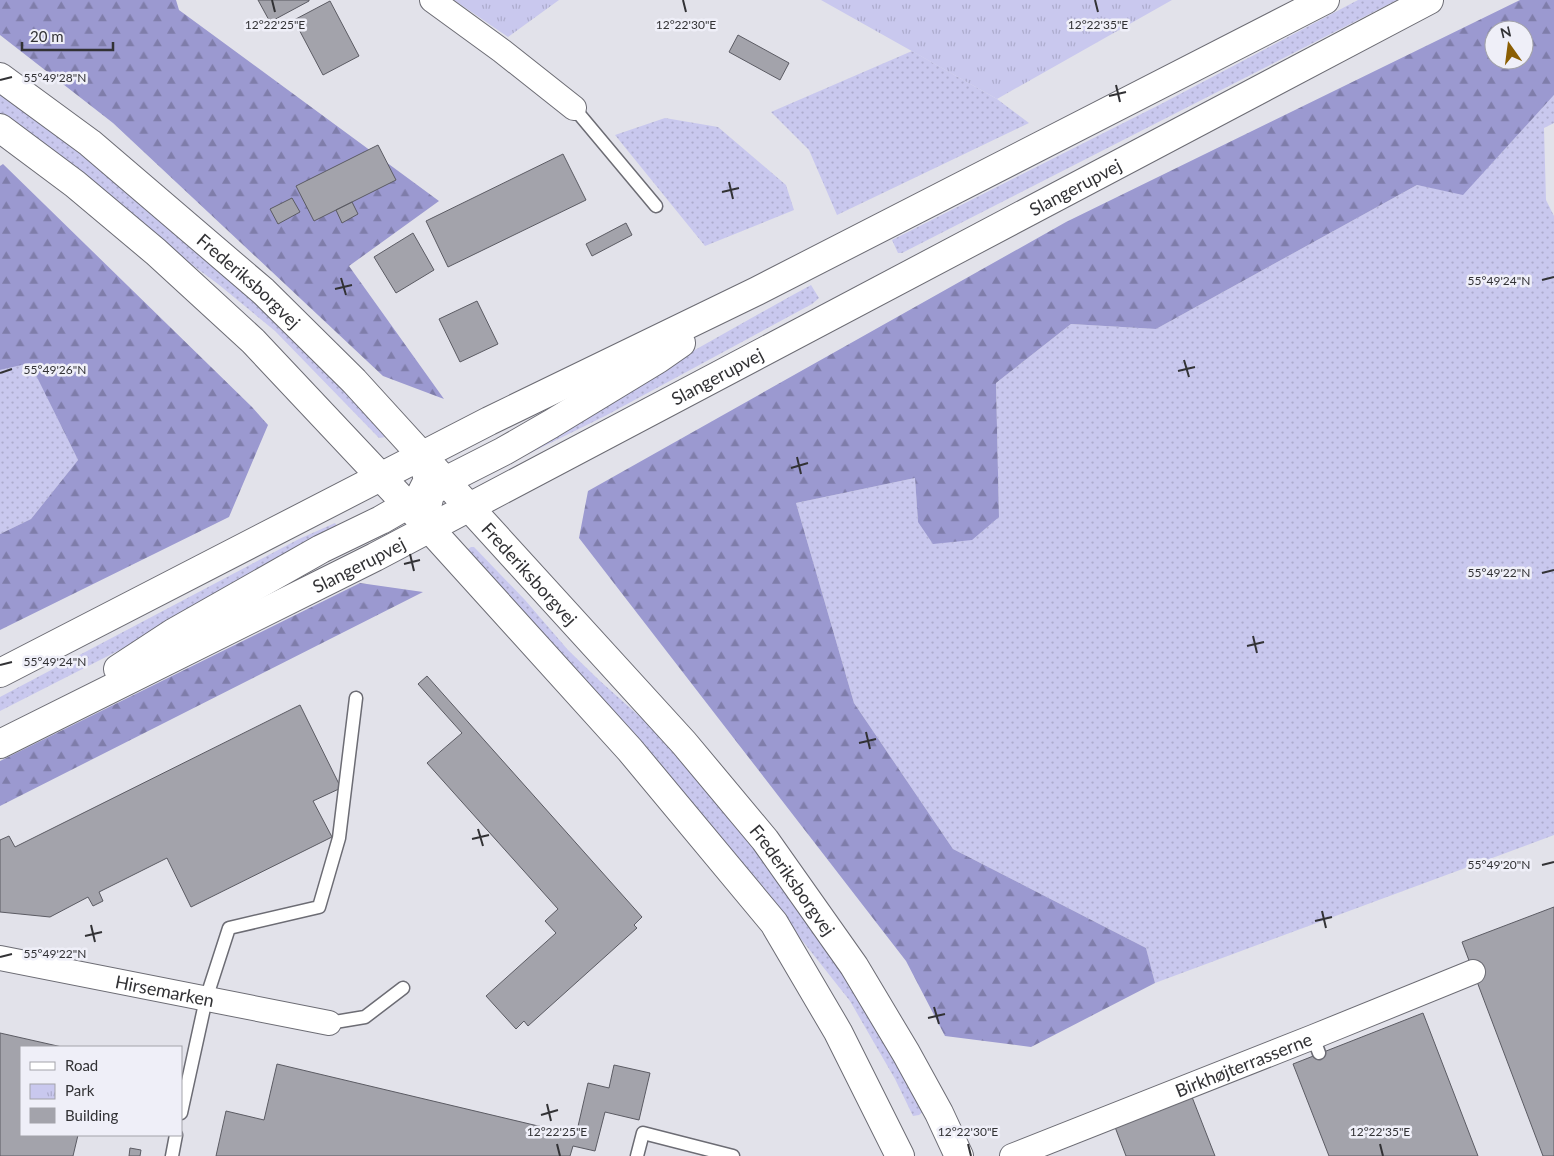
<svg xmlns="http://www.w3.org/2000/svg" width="1554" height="1156" viewBox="0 0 1554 1156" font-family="Lato,sans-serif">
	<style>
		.grass { fill: url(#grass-dots) }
		.forest { fill: url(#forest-firs); fill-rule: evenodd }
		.park { fill: url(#park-tufts) }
		.building { fill: #a3a3ab; stroke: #5b5b63 }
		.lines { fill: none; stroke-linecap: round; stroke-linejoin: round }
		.service-casing { stroke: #6c6c74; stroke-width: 15 }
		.minor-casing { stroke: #6c6c74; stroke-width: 26 }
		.tertiary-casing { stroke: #6c6c74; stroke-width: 30 }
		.secondary-casing { stroke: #6c6c74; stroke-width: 30 }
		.service { stroke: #fff; stroke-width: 12 }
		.minor { stroke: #fff; stroke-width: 24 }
		.tertiary { stroke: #fff; stroke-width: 28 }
		.secondary { stroke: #fff; stroke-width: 28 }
		.ticks { fill: none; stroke: #323235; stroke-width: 2 }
		.labels { text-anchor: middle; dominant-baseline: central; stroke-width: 5; stroke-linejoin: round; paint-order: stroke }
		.street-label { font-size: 18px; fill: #323235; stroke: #efeff8 }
		.ticks-label { font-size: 12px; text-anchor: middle; fill: #323235; stroke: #efeff8; stroke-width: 5; stroke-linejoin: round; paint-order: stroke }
	</style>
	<defs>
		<pattern id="grass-dots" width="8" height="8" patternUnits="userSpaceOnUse" patternTransform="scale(1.25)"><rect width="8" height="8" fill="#c9c8ee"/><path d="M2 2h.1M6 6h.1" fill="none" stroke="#adaccd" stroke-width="1.8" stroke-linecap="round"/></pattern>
		<pattern id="forest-firs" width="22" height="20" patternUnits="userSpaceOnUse" patternTransform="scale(1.25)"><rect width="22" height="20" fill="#9b99d0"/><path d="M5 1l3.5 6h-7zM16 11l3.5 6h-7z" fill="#7f7daa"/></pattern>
		<pattern id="park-tufts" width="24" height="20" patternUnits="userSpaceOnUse" patternTransform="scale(1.25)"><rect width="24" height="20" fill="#c9c8ee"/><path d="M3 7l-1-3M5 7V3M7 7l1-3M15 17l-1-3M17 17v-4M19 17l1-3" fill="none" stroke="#adaccd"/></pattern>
	</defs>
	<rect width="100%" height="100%" fill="#e2e2ea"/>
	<path class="grass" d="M1358,0H1397L902,253H898L892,240L1163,103Z
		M912,51L997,99L1029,123L837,215L809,150L771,112Z
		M0,87L72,140L283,326L386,435V437L379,438L275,331L218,284L180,256L0,115Z
		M1554,95V123L1544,128L1546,200L1554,216V835L1155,983L1146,948L953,849L854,703L796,503L915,478L918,522L999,517L996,383L1071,324L1156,329L1417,185L1463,194Z
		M665,118L718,127L786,185L794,210L705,246L615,135Z
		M811,285L819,298L812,304L605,416L490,473C595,407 702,345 811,285Z
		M30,362L78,460L31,519L0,534V370Z
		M335,523L340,530L151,634L0,711V697L299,539Z
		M471,547H474L525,600L568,650L600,681L638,715L652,725L706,782L843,967L924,1111L919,1115L913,1116L895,1079L850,1001L778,910L467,550Z"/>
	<path class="forest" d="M0,0H176L179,10L439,201L349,266L444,399L383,376L113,123L0,35Z
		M1520,0H1554V95L1463,195L1417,185L1156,329L1071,324L996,383L999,517L972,540L933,544L918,522L915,478L796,503L854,703L953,849L1146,948L1155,983L1031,1047L945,1036L906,961L579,538L588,491L1066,222ZM1494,30H1524V60H1494Z
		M3,164L252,407L268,425L229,517L0,630V534L31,519L78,460L30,363L0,370V166Z
		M360,583L423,592L0,806V761Z"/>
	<path class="park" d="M454,0H559L508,37Z
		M821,0H1172L997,99Z"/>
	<path class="building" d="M258,0H309V1L270,22Z
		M330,1L359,56L323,75L294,20Z
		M738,35L789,63L780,80L729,52Z
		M378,145L396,180L314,221L296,186Z
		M563,154L586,200L448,267L426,221Z
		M292,198L300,212L278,224L270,209Z
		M352,202L358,214L342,223L336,210Z
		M626,223L632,235L592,256L586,244Z
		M413,233L434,270L396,293L374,257Z
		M477,301L498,344L460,362L439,319Z
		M427,676L642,917L634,925L637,928L528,1026L524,1021L516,1029L486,996L556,933L545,921L558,909L427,763L462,733L418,684Z
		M300,705L341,788L313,801L332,837L191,907L167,858L99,892L103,901L93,906L88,897L50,917L0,912V840L9,836L15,847Z
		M1554,907V1156H1543L1462,942Z
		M1423,1013L1478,1156H1329L1293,1064Z
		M0,1033L62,1047H21V1135H78L73,1156H0Z
		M277,1064L576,1135L588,1083L609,1088L614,1065L650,1073L639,1120L605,1112L595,1151L573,1146L570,1156H216L226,1111L264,1120Z
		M1192,1097L1215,1156H1126L1115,1127Z
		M130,1148L141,1150L140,1156H129Z"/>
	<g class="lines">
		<defs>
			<path id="service" d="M574,108L656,206
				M329,1023L365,1017L403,988
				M1313,1037L1319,1053
				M181,1113L206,999L229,928L319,907L339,838L356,698
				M172,1156L176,1135
				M637,1156L643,1133L733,1156"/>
			<g id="minor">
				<path d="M432,0L502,51L574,108"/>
				<path id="s1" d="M0,958L329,1023"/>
				<path id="s2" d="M1012,1156L1313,1037L1473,972"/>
			</g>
			<g id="tertiary">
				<path id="s3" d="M0,77L90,143L263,291L354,381L684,743L765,840L854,966L906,1053L939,1113L959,1156"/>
				<path d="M0,128L75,184L156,252L253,341L429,528L630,750L774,923L838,1032L900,1156"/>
			</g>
			<g id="secondary">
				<path d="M427,507L430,494L445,481L504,451L551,424L658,359L681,343"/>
				<path d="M118,669L173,633L321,549L381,520L407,505L420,496L428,480L422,456"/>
				<path d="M0,673L489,421L757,291L1325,0"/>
				<path id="s4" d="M0,744L375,557L1429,0"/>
			</g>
		</defs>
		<use href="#service" class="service-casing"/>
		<use href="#minor" class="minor-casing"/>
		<use href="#tertiary" class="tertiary-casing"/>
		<use href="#secondary" class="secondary-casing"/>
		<use href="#service" class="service"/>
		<use href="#minor" class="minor"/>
		<use href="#tertiary" class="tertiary"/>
		<use href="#secondary" class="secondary"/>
	</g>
	<path class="ticks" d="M272,0L275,12M683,0L686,12M1095,0L1098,12M0,80L12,77M1116,85L1120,102M1109,96L1126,92M729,182L733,199M722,192L739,188M341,278L346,295M1542,280L1554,277M335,289L352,285M1184,360L1189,377M1178,371L1195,367M0,373L12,369M797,457L801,474M791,468L808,463M410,554L414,571M404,564L420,560M1542,573L1554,570M1253,636L1257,653M1247,646L1264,642M0,665L12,662M866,732L870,749M859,743L876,739M478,829L483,846M472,839L489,835M1542,865L1554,862M1322,911L1326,928M1315,921L1332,917M91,925L95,942M85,936L102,932M0,957L12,954M934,1007L939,1024M928,1018L945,1014M547,1104L551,1121M541,1115L558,1110M557,1144L560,1156M968,1144L971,1156M1380,1144L1383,1156"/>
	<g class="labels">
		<g class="street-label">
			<text stroke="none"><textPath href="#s4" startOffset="1211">Slangerupvej</textPath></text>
			<text stroke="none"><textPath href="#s3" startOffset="322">Frederiksborgvej</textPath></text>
			<text stroke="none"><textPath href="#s4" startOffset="806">Slangerupvej</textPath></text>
			<text stroke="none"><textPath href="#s4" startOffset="401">Slangerupvej</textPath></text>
			<text stroke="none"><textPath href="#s3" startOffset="728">Frederiksborgvej</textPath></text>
			<text stroke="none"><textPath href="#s3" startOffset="1132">Frederiksborgvej</textPath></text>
			<text stroke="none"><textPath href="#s1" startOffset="168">Hirsemarken</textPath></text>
			<text stroke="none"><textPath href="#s2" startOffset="249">Birkhøjterrasserne</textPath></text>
		</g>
	</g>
	<g class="ticks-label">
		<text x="275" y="29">12°22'25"E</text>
		<text x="686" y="29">12°22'30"E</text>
		<text x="1098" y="29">12°22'35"E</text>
		<text x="55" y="82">55°49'28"N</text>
		<text x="1499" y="285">55°49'24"N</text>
		<text x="55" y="374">55°49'26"N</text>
		<text x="1499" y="577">55°49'22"N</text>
		<text x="55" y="666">55°49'24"N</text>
		<text x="1499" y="869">55°49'20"N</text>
		<text x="55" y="958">55°49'22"N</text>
		<text x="557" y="1136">12°22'25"E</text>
		<text x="968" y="1136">12°22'30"E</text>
		<text x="1380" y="1136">12°22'35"E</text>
	</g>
	<rect x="20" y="1046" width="162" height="90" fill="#efeff8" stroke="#a3a3aa"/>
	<rect x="30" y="1062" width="25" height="8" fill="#ffffff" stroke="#a3a3aa"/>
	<text x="65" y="1071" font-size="15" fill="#323235">Road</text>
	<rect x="30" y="1084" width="25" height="15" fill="url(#park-tufts)" stroke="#a3a3aa"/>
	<text x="65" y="1096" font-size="15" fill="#323235">Park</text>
	<rect x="30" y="1108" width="25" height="15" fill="#a3a3ab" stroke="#a3a3aa"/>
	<text x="65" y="1121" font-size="15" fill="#323235">Building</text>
	<g transform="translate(1509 45) rotate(346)"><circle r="24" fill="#efeff8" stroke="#a3a3aa"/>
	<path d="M0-4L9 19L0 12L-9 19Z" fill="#8b5e03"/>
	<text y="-8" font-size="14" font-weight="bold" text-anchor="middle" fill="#323235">N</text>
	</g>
	<path d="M22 42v8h91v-8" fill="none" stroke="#323235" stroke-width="2.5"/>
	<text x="30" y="42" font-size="15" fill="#323235" stroke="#efeff8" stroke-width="4" paint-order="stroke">20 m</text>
</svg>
